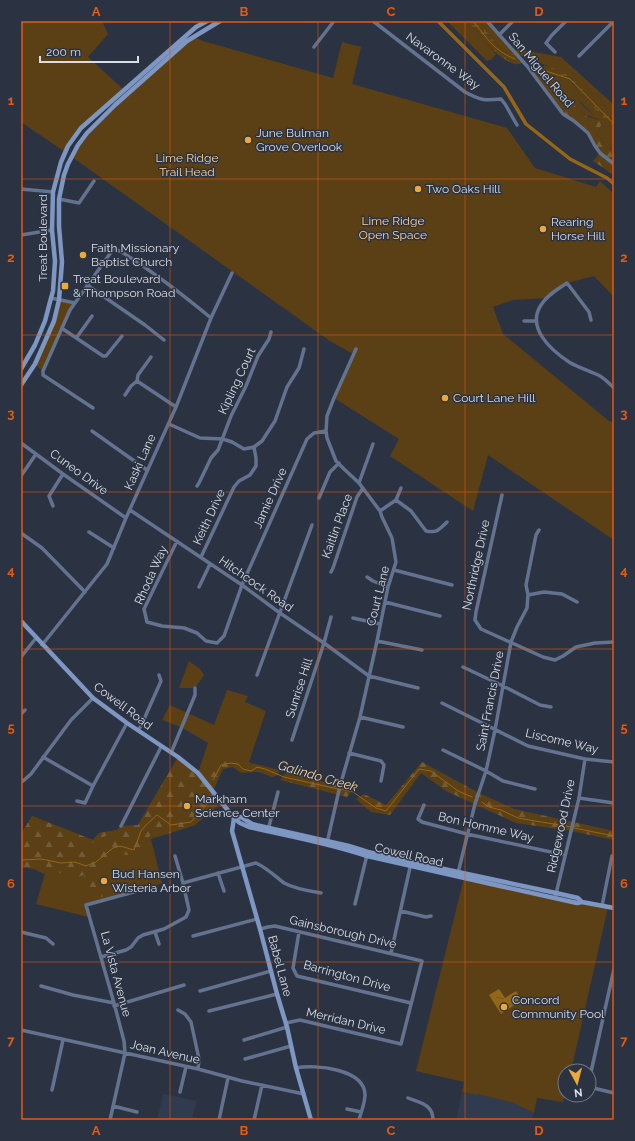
<svg xmlns="http://www.w3.org/2000/svg" width="635" height="1141" viewBox="0 0 635 1141" font-family="Raleway,sans-serif">
	<style>
		.built { fill: #303b50 }
		.green { fill: #5b4015 }
		.forest { fill: url(#forest-firs) }
		.wetland { fill: url(#wetland-marsh) }
		.water { fill: url(#water-ripples) }
		.lines { fill: none; stroke-linecap: round; stroke-linejoin: round }
		.stream { stroke: #946718; stroke-width: 1 }
		.canal { stroke: #946718; stroke-width: 3.5 }
		.street { stroke: #63728f; stroke-width: 3.5 }
		.secondary { stroke: #7d96c2; stroke-width: 4.5 }
		.grid { fill: none; stroke: #e8590c; stroke-width: 1; stroke-opacity: 0.55 }
		.poi-dot { fill: #eca93a; stroke: #2b3342; stroke-width: 1.5 }
		.labels { text-anchor: middle; dominant-baseline: central; stroke-width: 3; stroke-linejoin: round; paint-order: stroke }
		.street-label { font-size: 12px; fill: #d8dde7; stroke: #2b3342 }
		.poi-label { font-size: 12px; fill: #d8dde7; stroke: #2b3342; text-anchor: start }
		.park-label { font-size: 12px; fill: #fad49e; stroke: #2b3342 }
		.water-label { font-size: 13px; font-style: italic; fill: #f7d09a; stroke: #2b3342 }
		.neatline { fill: none; stroke: #e8590c; stroke-width: 1.5 }
		.grid-label { font-size: 13px; text-anchor: middle; font-weight: bold; fill: #e8590c }
	</style>
	<defs>
		<pattern id="forest-firs" width="22" height="20" patternUnits="userSpaceOnUse"><rect width="22" height="20" fill="#5b4015"/><path d="M5 1l3.5 6h-7zM16 11l3.5 6h-7z" fill="#725b37"/></pattern>
		<pattern id="wetland-marsh" width="20" height="14" patternUnits="userSpaceOnUse"><rect width="20" height="14" fill="#5b4015"/><path d="M1 5h8M5 5V1M11 12h8M15 12V8" fill="none" stroke="#725b37"/></pattern>
		<pattern id="water-ripples" width="26" height="14" patternUnits="userSpaceOnUse"><rect width="26" height="14" fill="#946718"/><path d="M2 4q2-2 4 0t4 0M15 11q2-2 4 0t4 0" fill="none" stroke="#6f562c"/></pattern>
	</defs>
	<rect width="100%" height="100%" fill="#2b3342"/>
	<path class="built" d="M462,1092L477,1095L478,1094L514,1103L534,1113L532,1120H456Z
		M163,1094L197,1101L192,1117L207,1120H157Z"/>
	<path class="green" d="M21,21H102L108,34L88,57L124,90L81,128L65,152L21,122Z
		M447,21H467L496,54L492,59L487,61Z
		M479,21H487L513,50H523L561,57L572,67L574,75L585,84L592,93L600,97L602,102L614,116V121L570,80L574,86L573,90L583,106L600,120L589,116H585L580,110L575,106L565,105L553,102L527,66L555,76L569,78L561,71L517,54H508L499,47Z
		M193,37L203,41L333,78L342,42L361,47L352,84L507,128L535,168L596,187L600,181L614,194V297L594,276L567,283L546,298L513,300L493,307L503,334L609,421L614,423V540L488,455L473,511L390,456L399,439L334,398L353,354L330,341L72,157L87,133Z
		M602,123L605,127L612,125L614,127V148L606,149L602,140L597,135Z
		M59,300L75,303L43,371L35,364L54,321Z
		M189,661L200,669L204,675L195,688H179Z
		M227,690L248,696L245,702L266,711L249,762L251,763L254,772L241,773L243,769L222,761L195,825L151,839L162,883L152,887L86,905L89,917L36,904L45,874L34,869L21,867V834L32,816L93,840L99,833L117,830L121,826L138,825L178,757L198,773L208,743L181,727L162,720L170,705L214,725Z
		M464,878L500,886L608,907L571,1071H565V1095L563,1102L537,1098L534,1113L514,1103L478,1094L477,1095L462,1092L464,1082L416,1071Z"/>
	<path class="forest" d="M572,67L614,105V116L602,102L600,97L592,93L585,84H581L574,75Z
		M574,86L579,93L612,125L605,127L602,123L597,135L602,140L606,149L614,148V175L593,161L600,153L587,132L563,114L553,102L561,99L565,105L575,106L580,110L585,116L599,120C589,109 580,104 573,90Z
		M233,757L242,758L245,762L243,769L241,773L233,767L223,769L213,791L222,802L195,825L161,836L154,831L143,844L141,851L139,853L134,856L119,854L116,851L102,863L105,869L99,876V883L102,889L103,900L89,904L84,875L74,878L46,868L45,874L34,869L21,867V860L32,863L25,856L31,850H36L41,847L32,840L29,842L30,848L21,847V834L32,816L93,840L99,833L117,830C106,836 95,841 85,847L90,851V855L94,857L100,853L104,846L115,841H121V826L138,825L172,767L185,771L198,773L205,781C214,767 217,763 233,757Z
		M422,762L479,793L514,809L614,831V840L571,831L516,823L446,791L421,773L390,815L371,812L356,799L364,794L386,805Z
		M251,763L279,770L278,775L272,777L259,772H254Z
		M286,772L340,786L353,789L347,797L280,780Z"/>
	<path class="wetland" d="M467,21H479L499,47L508,54H517L524,63C521,63 518,65 515,64C498,60 479,34 467,21Z
		M544,65L562,71L580,86L598,106L614,121V127L609,123L579,93L570,79L555,76L541,71Z"/>
	<path class="water" d="M499,989L505,998L516,991L522,1000L501,1014L489,995Z"/>
	<g class="lines">
		<path class="stream" d="M473,21C487,38 494,51 515,59
			M543,70L570,79L614,124
			M213,780L221,765L231,763L238,764L243,769L251,771L257,767L265,769L284,777L338,789
			M341,789L353,792L376,808L386,811L419,769L431,771L458,791L472,797
			M482,802L489,807L501,810L518,818L571,827
			M574,828L614,836
			M21,860L41,859L61,863L75,862L86,866L96,862L113,848L120,846L134,850L141,831L146,825L157,815L171,825L191,822L207,804L209,796"/>
		<path class="canal" d="M438,21L504,87L526,124L570,159L607,178L614,184"/>
		<path class="street" d="M373,21L465,92C480,100 484,101 501,99L505,104L517,125
			M487,21L527,66L563,114L574,121L588,133L595,146L600,153L614,164
			M499,35L513,21
			M314,47L334,21
			M555,52L546,43L552,35L566,21
			M579,56L614,21
			M21,189L53,192
			M59,199L79,203L94,181
			M21,235L52,230
			M120,251C152,271 182,294 211,318
			M87,285L145,325L164,340
			M51,298L75,303L114,248L119,251
			M75,303L70,310L43,371V375L93,408
			M591,320L589,312L567,283C558,289 547,295 541,305C526,328 551,350 569,362C579,368 590,371 600,376C605,379 610,384 614,388
			M524,321H536
			M63,329L103,356H106L122,336
			M77,337L92,316
			M137,381L176,407
			M137,381L138,375L151,357
			M125,395L131,386L137,381
			M169,424L200,438L223,439L232,442L244,449L254,447L262,441L275,421L287,387L299,368L304,349
			M92,431L147,470
			M21,443L63,474L126,518
			M21,476L36,454
			M359,483L373,444
			M197,486L199,483L211,458L218,450L231,416L246,386L258,356L269,339L271,332
			M502,495L476,612L475,620L481,629L543,657L555,660L563,656L576,647L595,643L614,642
			M319,498L330,472L339,463
			M396,500L411,511L426,531C437,533 439,530 447,522
			M53,506L49,496L63,474
			M130,510L242,585L280,613L324,643L369,676L418,688
			M380,511L396,500L401,488
			M89,532L114,548
			M21,533L42,548L85,592
			M177,541L144,609L147,622L162,626L184,628L197,633L206,641L217,643L224,636L242,585L307,439L314,433L326,431
			M201,557L234,487L239,481L250,475L256,466V458L254,447
			M394,570L452,585
			M331,572L333,568L357,497L363,488
			M367,577L373,581L388,587
			M199,587L210,564
			M528,595L544,592L562,594L577,602
			M385,602L440,616
			M353,618L380,624
			M377,641L422,650
			M42,645L107,564L126,518L176,407L211,318L232,273
			M21,657L36,638
			M463,667L503,686L540,705L551,707
			M257,675L312,525
			M442,703L528,746L585,759L614,762
			M21,714L25,710
			M360,717L403,727
			M138,730L141,726L161,681L159,675
			M292,740L324,643L331,617
			M443,750L486,771L503,781L535,789
			M171,753L195,695V688
			M349,753L381,761L384,765L381,781
			M43,757L93,786
			M23,781L31,774L71,720L93,698
			M579,798L614,803
			M77,801L85,803L93,786L127,723
			M424,805L418,819L422,822L467,834L565,855
			M121,826L161,747
			M268,830L278,792
			M327,843L340,786L360,717L377,641L388,587L396,562L392,538L382,517L380,511L359,483L344,469L336,461L327,438L326,431L327,416L334,398L356,349
			M175,856L183,883
			M218,873L224,891
			M458,873L475,804L486,771L495,730L511,642L517,627L527,608L528,595L526,585L536,535L539,530
			M555,898L579,798L585,759
			M355,904L367,855
			M602,906L612,856
			M401,911L426,917L431,916
			M260,929L268,927L275,926L422,961L401,1044L300,1020L286,1023
			M21,932L46,938L53,944
			M155,932L159,944
			M299,932L293,968L297,976L411,1003
			M193,936L257,919
			M391,953L411,863
			M101,957L126,950L131,947L138,938L143,935L164,929L186,917L189,910L183,883L256,863C267,868 275,876 284,883C295,889 309,891 321,893
			M41,986L73,995L114,1003
			M200,991L271,971
			M114,1006L184,985
			M178,1010L185,1014L191,1022L199,1059L198,1069
			M209,1011L277,994
			M21,1030L198,1069L242,1081L304,1094
			M244,1040L287,1027
			M245,1059L291,1046
			M296,1068C315,1064 365,1069 365,1095C365,1103 361,1112 359,1120
			M589,1081L614,969
			M589,1087L614,1093
			M52,1090L63,1040
			M180,1092L186,1067
			M408,1098C420,1103 433,1104 433,1120
			M113,1106L137,1112
			M347,1109L361,1112
			M110,1120L125,1053L124,1041L114,1003L86,905L152,887
			M219,1120L228,1078
			M254,1120L262,1085"/>
		<path class="secondary" d="M21,369L35,345L45,321L51,298L53,291L55,261L52,230L53,192L61,162L68,146L81,128L196,27L207,21
			M21,385L35,364L54,321L59,300L62,262L59,226V199L64,175L68,164L78,145L87,133L115,105L187,41L220,21
			M21,621L93,698L127,723L178,757L198,773L234,818L240,823L249,827C289,836 329,843 367,856L500,886L577,903L582,902L614,908
			M234,818L241,817L252,824L349,846L368,852L411,862L556,893L578,898L582,902
			M234,818L232,831L260,929L277,994L287,1027L296,1068L311,1120"/>
	</g>
	<path class="grid" d="M170,21V1120M318,21V1120M465,21V1120M21,179H614M21,335H614M21,492H614M21,649H614M21,806H614M21,962H614"/>
	<g class="poi-dot">
		<circle cx="248" cy="140" r="4"/>
		<circle cx="418" cy="189" r="4"/>
		<circle cx="543" cy="229" r="4"/>
		<circle cx="83" cy="255" r="4"/>
		<rect x="61" y="282" width="8" height="8" rx="2"/>
		<circle cx="445" cy="398" r="4"/>
		<circle cx="187" cy="806" r="4"/>
		<circle cx="104" cy="881" r="4"/>
		<circle cx="504" cy="1007" r="4"/>
	</g>
	<g class="labels">
		<g class="street-label">
			<text transform="translate(443 61) rotate(36)">Navaronne Way</text>
			<text transform="translate(541 70) rotate(50)">San Miguel Road</text>
			<text transform="translate(43 238) rotate(-90)">Treat Boulevard</text>
			<text transform="translate(237 381) rotate(-65)">Kipling Court</text>
			<text transform="translate(140 462) rotate(-66)">Kaski Lane</text>
			<text transform="translate(79 472) rotate(36)">Cuneo Drive</text>
			<text transform="translate(270 498) rotate(-66)">Jamie Drive</text>
			<text transform="translate(209 517) rotate(-65)">Keith Drive</text>
			<text transform="translate(337 526) rotate(-70)">Kaitlin Place</text>
			<text transform="translate(476 565) rotate(-78)">Northridge Drive</text>
			<text transform="translate(151 575) rotate(-66)">Rhoda Way</text>
			<text transform="translate(256 584) rotate(35)">Hitchcock Road</text>
			<text transform="translate(378 596) rotate(-76)">Court Lane</text>
			<text transform="translate(299 688) rotate(-72)">Sunrise Hill</text>
			<text transform="translate(490 701) rotate(-79)">Saint Francis Drive</text>
			<text transform="translate(123 706) rotate(37)">Cowell Road</text>
			<text transform="translate(562 741) rotate(13)">Liscome Way</text>
			<text transform="translate(561 826) rotate(-78)">Ridgewood Drive</text>
			<text transform="translate(486 827) rotate(13)">Bon Homme Way</text>
			<text transform="translate(409 855) rotate(13)">Cowell Road</text>
			<text transform="translate(343 932) rotate(13)">Gainsborough Drive</text>
			<text transform="translate(280 966) rotate(75)">Babel Lane</text>
			<text transform="translate(116 974) rotate(75)">La Vista Avenue</text>
			<text transform="translate(347 976) rotate(15)">Barrington Drive</text>
			<text transform="translate(346 1021) rotate(13)">Merridan Drive</text>
			<text transform="translate(165 1052) rotate(13)">Joan Avenue</text>
		</g>
		<g class="poi-label">
			<text x="256" y="133">June Bulman<tspan x="256" dy="14">Grove Overlook</tspan></text>
			<text x="426" y="189">Two Oaks Hill</text>
			<text x="551" y="222">Rearing<tspan x="551" dy="14">Horse Hill</tspan></text>
			<text x="91" y="248">Faith Missionary<tspan x="91" dy="14">Baptist Church</tspan></text>
			<text x="73" y="279">Treat Boulevard<tspan x="73" dy="14">&amp; Thompson Road</tspan></text>
			<text x="453" y="398">Court Lane Hill</text>
			<text x="195" y="799">Markham<tspan x="195" dy="14">Science Center</tspan></text>
			<text x="112" y="874">Bud Hansen<tspan x="112" dy="14">Wisteria Arbor</tspan></text>
			<text x="512" y="1000">Concord<tspan x="512" dy="14">Community Pool</tspan></text>
		</g>
		<g class="park-label">
			<text x="187" y="158">Lime Ridge<tspan x="187" dy="14">Trail Head</tspan></text>
			<text x="393" y="221">Lime Ridge<tspan x="393" dy="14">Open Space</tspan></text>
		</g>
		<g class="water-label">
			<text transform="translate(318 776) rotate(16)">Galindo Creek</text>
		</g>
	</g>
	<rect width="635" height="1141" fill="none" stroke="#2b3342" stroke-width="44"/>
	<g transform="translate(577 1083) rotate(173)"><circle r="19" fill="#2b3342" stroke="#707784"/>
	<path d="M0-3L7 15L0 10L-7 15Z" fill="#eca93a"/>
	<text y="-6" font-size="11" font-weight="bold" text-anchor="middle" fill="#d8dde7">N</text>
	</g>
	<path d="M40 56v6h98v-6" fill="none" stroke="#d8dde7" stroke-width="2"/>
	<text x="46" y="56" font-size="12" fill="#d8dde7" stroke="#2b3342" stroke-width="3" paint-order="stroke">200 m</text>
	<rect x="22" y="22" width="591" height="1097" class="neatline"/>
	<g class="grid-label">
		<text x="96" y="16">A</text>
		<text x="244" y="16">B</text>
		<text x="391" y="16">C</text>
		<text x="539" y="16">D</text>
		<text x="11" y="105">1</text>
		<text x="624" y="105">1</text>
		<text x="11" y="262">2</text>
		<text x="624" y="262">2</text>
		<text x="11" y="418">3</text>
		<text x="624" y="418">3</text>
		<text x="11" y="575">4</text>
		<text x="624" y="575">4</text>
		<text x="11" y="732">5</text>
		<text x="624" y="732">5</text>
		<text x="11" y="888">6</text>
		<text x="624" y="888">6</text>
		<text x="11" y="1045">7</text>
		<text x="624" y="1045">7</text>
		<text x="96" y="1135">A</text>
		<text x="244" y="1135">B</text>
		<text x="391" y="1135">C</text>
		<text x="539" y="1135">D</text>
	</g>
</svg>
